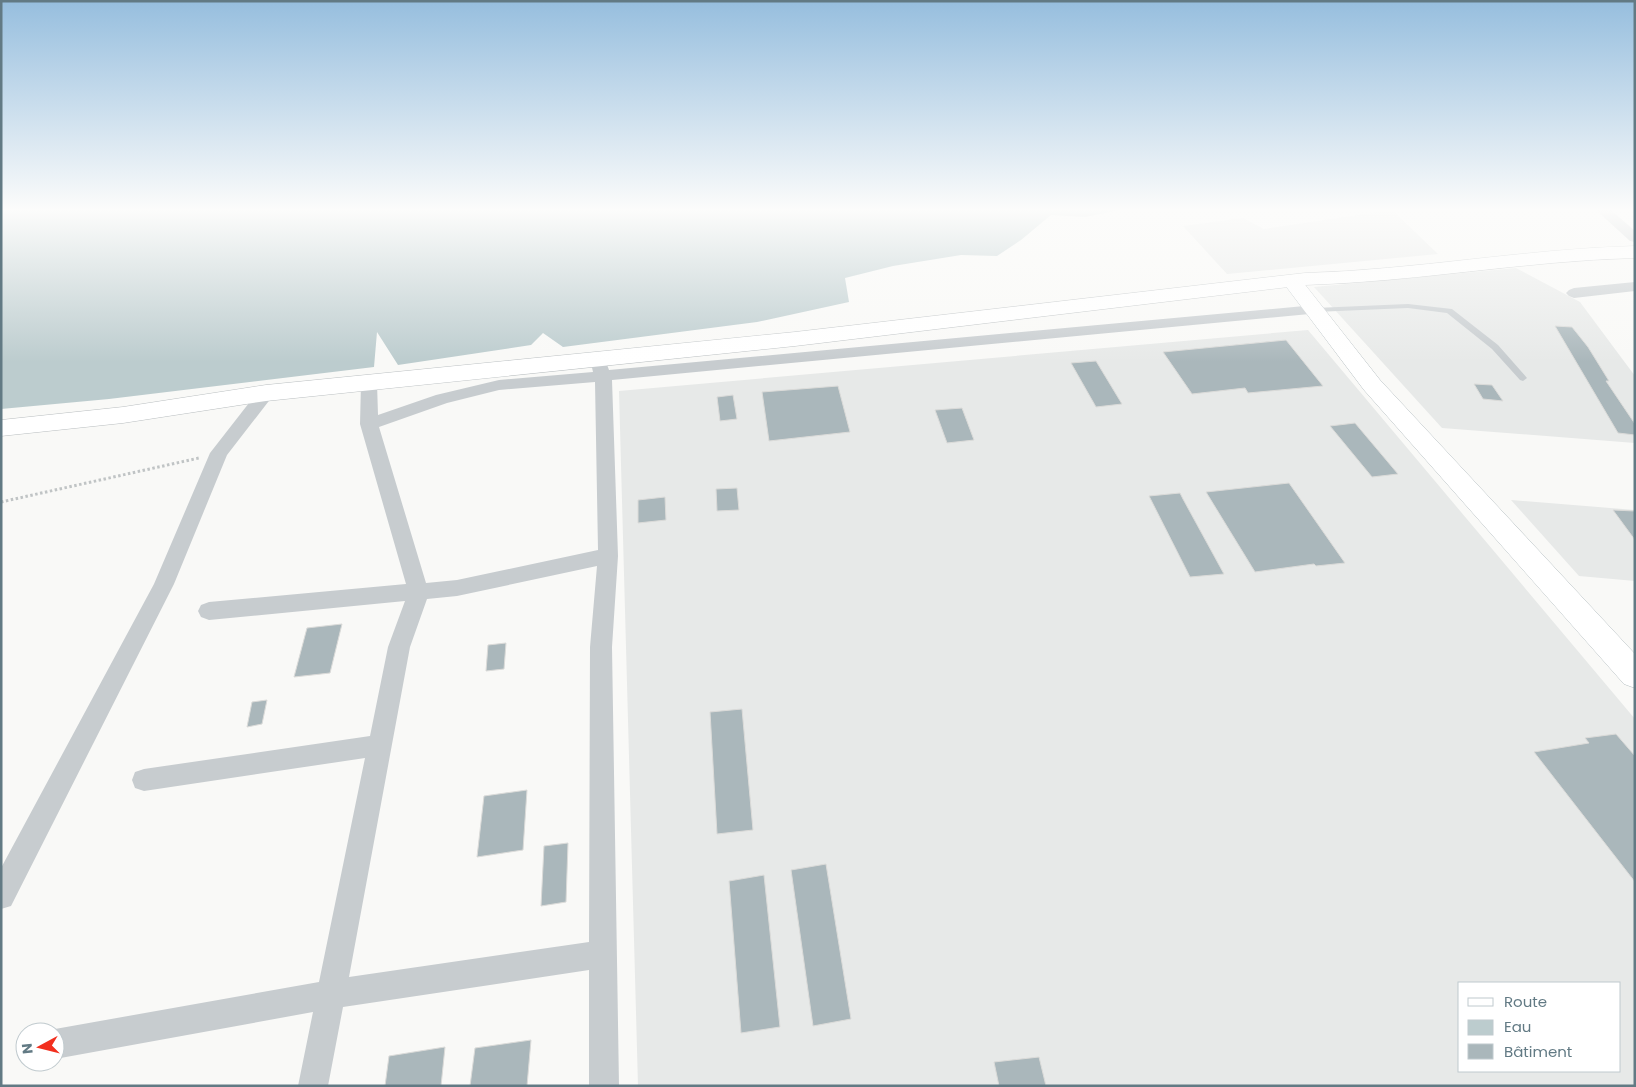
<svg xmlns="http://www.w3.org/2000/svg" width="1636" height="1087" viewBox="0 0 1636 1087" font-family="Poppins,sans-serif">
	<style>
		.built { fill: #e7e9e8; fill-rule: evenodd }
		.water { fill: #bcccce }
		.building { fill: #aab7bb; stroke: #dbdbd9 }
		.lines { fill: none; stroke-linecap: round; stroke-linejoin: round }
		.secondary-casing { stroke: #b6bfc2; stroke-width: 1 }
		.highway-casing { stroke: #b9bec0; stroke-width: 1 }
		.path { stroke: #c0c4c5; stroke-width: 3; stroke-dasharray: 2.5 2.5; stroke-linecap: butt }
		.lane { fill: #c7cccf; fill-rule: evenodd }
		.street { fill: #c7cccf; fill-rule: evenodd }
		.secondary { fill: #fff; fill-rule: evenodd }
		.highway { fill: #fff; fill-rule: evenodd }
	</style>
	<rect width="100%" height="100%" fill="#f9f9f7"/>
	<path class="built" d="M1392,210L1438,254L1227,274L1183,226L1243,218L1264,229Z
		M1516,268L1580,302L1635,376V443L1442,428L1314,287Z
		M1308,330L1635,719V1086H638L619,391ZM1460,983H1620V1071H1460Z
		M1511,500L1635,510V581L1579,576Z"/>
	<path class="water" d="M1,210H1121L1085,217L1051,215L1021,240L997,256L961,255L893,266L845,278L849,302L757,322L563,347L543,333L531,345L398,365L377,332L374,367L109,399L1,409Z"/>
	<path class="building" d="M1555,326L1572,327L1588,347L1609,381H1606L1635,424V435L1618,433Z
		M1286,340L1323,386L1248,393L1245,388L1192,394L1163,352Z
		M1096,361L1122,404L1096,407L1071,363Z
		M1474,384L1492,385L1503,401L1483,399Z
		M838,386L850,432L769,441L762,392Z
		M733,395L737,419L720,421L717,397Z
		M962,408L974,440L947,443L935,410Z
		M1355,423L1398,474L1372,477L1330,426Z
		M1289,483L1345,563L1316,566L1314,564L1255,572L1206,492Z
		M737,488L739,510L717,511L716,489Z
		M1180,493L1183,499L1224,574L1190,577L1149,496Z
		M665,497L666,520L638,523V500Z
		M1613,510L1635,511V540Z
		M342,624L330,673L294,677L307,628Z
		M506,643L504,669L486,671L488,645Z
		M267,700L262,724L247,727L252,702Z
		M742,709L753,830L717,834L710,712Z
		M1616,734L1635,756V882L1534,752L1589,743L1585,738Z
		M527,790L523,850L477,857L484,796Z
		M568,843L566,902L541,906L544,846Z
		M826,864L851,1019L813,1026L791,870Z
		M764,875L780,1027L741,1033L729,881Z
		M531,1040L527,1086H470L475,1048Z
		M445,1047L441,1086H385L389,1056Z
		M1039,1057L1046,1086H999L994,1062Z"/>
	<g class="lines">
		<defs>
			<path id="secondary" d="M1292,275L1299,277L1380,380L1635,654V688L1624,684L1364,390L1282,281L1285,277Z"/>
			<path id="highway" d="M1635,246V258C1524,261 1415,282 1305,285L795,346L266,401L123,423L1,436V420L123,407L266,385L795,332L1305,273C1415,270 1524,249 1635,246Z"/>
		</defs>
		<use href="#secondary" class="secondary-casing"/>
		<use href="#highway" class="highway-casing"/>
		<path class="path" d="M1,502L199,458"/>
		<path class="lane" d="M1408,304L1452,309L1498,345L1527,378L1523,381L1520,380L1492,349L1447,313L1408,308L1315,312L1311,310L1315,308Z"/>
		<path class="street" d="M1596,210H1611L1635,231V242L1630,241Z
			M1635,282V291L1574,298L1569,296L1566,293L1569,290L1574,288Z
			M1315,305L1320,307L1323,310L1320,313L612,380L618,556L612,647L619,1086H589V970L343,1007L328,1086H298L313,1012L55,1059V1032H48L55,1029L319,982L365,758L144,791L135,788L132,780L135,772L144,769L370,736L388,647L405,601L209,620L201,617L198,611L201,605L209,602L406,584L360,424L361,383L363,379L369,378L375,379L377,383L378,415L436,395L499,380L593,372L591,363L593,359H605L609,370ZM595,382L598,550L457,580L426,583L379,427L447,403L499,390ZM597,566L590,647L589,942L349,977L410,647L427,599L457,596Z
			M266,388L272,389L275,393L227,455L174,584L11,906L1,909V868L154,584L210,453L260,389Z"/>
		<use href="#secondary" class="secondary"/>
		<use href="#highway" class="highway"/>
	</g>
	<linearGradient id="sky" x2="0" y2="1"><stop stop-color="#96bede"/><stop offset="0.58" stop-color="#fcfcfb"/><stop offset="1" stop-color="#fcfcfb" stop-opacity="0"/></linearGradient>
	<rect width="1636" height="362" fill="url(#sky)"/>
	<rect width="1636" height="1087" fill="none" stroke="#627a84" stroke-width="5"/>
	<rect x="1458" y="982" width="162" height="90" fill="#ffffff" stroke="#c0cace"/>
	<rect x="1468" y="998" width="25" height="8" fill="#ffffff" stroke="#c0cace"/>
	<text x="1504" y="1007" font-size="15" fill="#627a84">Route</text>
	<rect x="1468" y="1020" width="25" height="15" fill="#bcccce" stroke="#c0cace"/>
	<text x="1504" y="1032" font-size="15" fill="#627a84">Eau</text>
	<rect x="1468" y="1044" width="25" height="15" fill="#aab7bb" stroke="#c0cace"/>
	<text x="1504" y="1057" font-size="15" fill="#627a84">Bâtiment</text>
	<g transform="translate(40 1047) rotate(263)"><circle r="24" fill="#ffffff" stroke="#c0cace"/>
	<path d="M0-4L9 19L0 12L-9 19Z" fill="#f22f1e"/>
	<text y="-8" font-size="14" font-weight="bold" text-anchor="middle" fill="#627a84">N</text>
	</g>
</svg>
